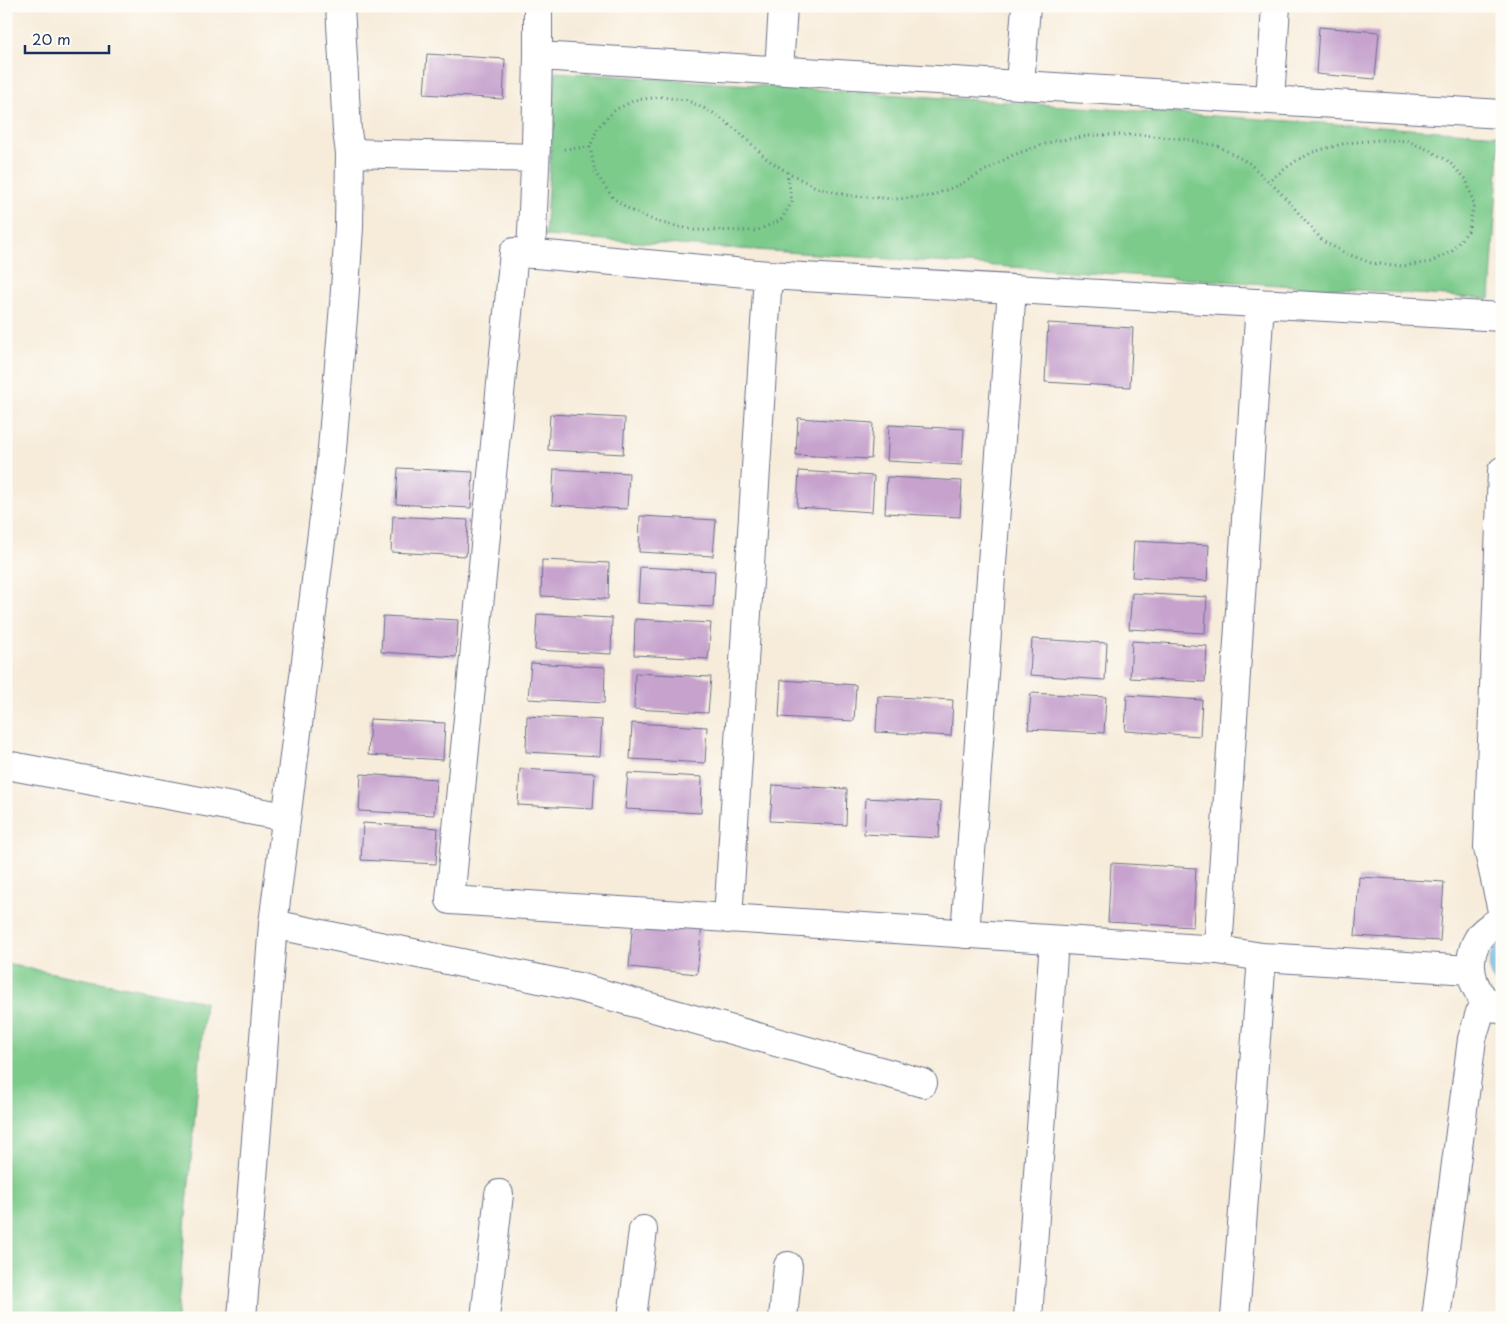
<svg xmlns="http://www.w3.org/2000/svg" width="1508" height="1324" viewBox="0 0 1508 1324" font-family="'Playpen Sans',sans-serif">
	<style>
		.green { fill: #7ccb8b; stroke: #4c7d74 }
		.water { fill: #61b2dc; stroke: #3e709d }
		.building { fill: #c6a2cd }
		.lines { fill: none; stroke-linecap: round; stroke-linejoin: round }
		.minor-casing { stroke: #687189; stroke-width: 30 }
		.major-casing { stroke: #687189; stroke-width: 30 }
		.path { stroke: #687189; stroke-width: 3; stroke-dasharray: 1 4; stroke-linecap: butt }
		.minor { stroke: #fff; stroke-width: 28 }
		.major { stroke: #fff; stroke-width: 28 }
	</style>
	<rect width="100%" height="100%" fill="#fdfcf7"/>
	<filter id="ink" filterUnits="userSpaceOnUse"><feTurbulence type="fractalNoise" baseFrequency=".02" numOctaves="2"/><feDisplacementMap in="SourceGraphic" scale="10" xChannelSelector="R" yChannelSelector="G"/><feConvolveMatrix kernelMatrix="1 2 1 2 8 2 1 2 1" color-interpolation-filters="sRGB"/></filter>
	<filter id="wash" filterUnits="userSpaceOnUse"><feTurbulence type="fractalNoise" baseFrequency=".0096" numOctaves="4" result="noise"/><feDisplacementMap in="SourceGraphic" scale="20" xChannelSelector="R" yChannelSelector="G"/><feGaussianBlur stdDeviation="1.12" result="paint"/><feColorMatrix in="noise" values="0 0 0 0 0 0 0 0 0 0 0 0 0 0 0 0 0 1.4 0 .05"/><feComposite in="paint" operator="in"/></filter>
	<g filter="url(#wash)">
		<rect width="100%" height="100%" fill="#f7ecda"/>
		<path class="green" d="M556,72L1500,135L1490,299L545,236Z
			M6,964L205,1002L177,1318H6Z"/>
		<path class="water" d="M1502,940V990C1485,978 1485,953 1502,940Z"/>
		<g id="blocks">
			<path class="building" d="M1319,27L1379,32L1375,79L1316,74Z
				M427,54L505,59L503,99L424,94Z
				M1048,323L1133,328L1130,387L1045,382Z
				M550,414L625,418L623,454L548,450Z
				M798,418L873,423L871,459L796,455Z
				M889,425L964,429L962,465L887,461Z
				M398,468L473,472L471,508L396,504Z
				M554,469L629,473L627,509L552,505Z
				M799,471L874,476L872,512L797,507Z
				M887,477L962,481L960,517L885,513Z
				M393,516L468,520L466,556L391,552Z
				M640,516L716,520L713,556L639,552Z
				M1134,541L1209,545L1207,581L1132,577Z
				M542,560L609,563L608,599L541,596Z
				M640,567L715,571L713,607L638,603Z
				M1132,593L1207,597L1205,633L1129,629Z
				M537,614L612,618L611,654L535,650Z
				M383,616L458,620L456,657L381,652Z
				M635,619L711,623L708,659L634,655Z
				M1032,639L1107,643L1105,680L1030,675Z
				M1132,641L1207,646L1205,682L1130,678Z
				M531,663L605,667L604,703L528,699Z
				M635,673L711,677L708,713L634,709Z
				M781,680L856,685L854,721L779,717Z
				M1031,693L1106,697L1104,733L1028,729Z
				M1127,695L1202,700L1200,736L1125,731Z
				M878,696L953,700L951,736L876,732Z
				M527,716L602,720L600,756L526,752Z
				M370,719L445,723L443,760L368,755Z
				M632,723L707,727L705,763L630,759Z
				M520,769L595,773L593,809L518,805Z
				M628,773L702,777L701,813L625,809Z
				M361,774L436,779L434,815L359,811Z
				M773,785L847,789L846,825L770,821Z
				M866,798L941,802L939,838L864,834Z
				M363,823L438,828L436,864L361,860Z
				M1111,863L1196,868L1193,927L1108,922Z
				M1359,877L1444,882L1440,941L1355,936Z
				M633,918L702,925L697,974L629,967Z"/>
		</g>
	</g>
	<g filter="url(#ink)">
		<use href="#blocks" fill-opacity="0" stroke="#687189" stroke-width="1"/>
		<g class="lines">
			<defs>
				<path id="minor" d="M538,6V56L1502,114
					M779,70L783,6
					M1020,84L1026,6
					M1270,100L1276,6
					M350,153L535,158
					M531,254L536,145L538,56
					M1502,471L1488,848L1502,911
					M6,765L286,817
					M728,919L768,275
					M1502,920C1493,925 1483,930 1478,939C1463,964 1473,1001 1502,1010
					M273,924L578,987L923,1083
					M965,934L1012,289
					M1218,950L1260,303
					M1470,970L1262,957L1218,950L450,900L514,252L768,275L1502,317
					M485,1318L499,1194
					M632,1318L643,1230
					M783,1318L788,1266
					M1028,1318L1054,940
					M1235,1318L1262,957
					M1436,1318L1472,1039L1484,999"/>
				<path id="major" d="M242,1318L273,924L331,461L344,305L349,227L350,153L347,131L340,6"/>
			</defs>
			<use href="#minor" class="minor-casing"/>
			<use href="#major" class="major-casing"/>
			<path class="path" d="M564,149L590,147
				M787,172L792,202L781,220L756,231L694,230L658,222L632,211L613,198L595,172L590,147L598,127L615,110L635,100L661,97L686,100L712,112L739,132L767,159L787,172L817,188L851,196L896,199L931,196L961,184L1013,155L1054,141L1096,135H1143L1185,139L1218,146L1249,163L1281,193L1324,242L1345,253L1371,263L1403,266L1431,262L1452,251L1468,231L1474,204L1466,179L1448,161L1429,150L1407,141L1379,140L1346,143L1313,152L1296,161L1268,181"/>
			<use href="#minor" class="minor"/>
			<use href="#major" class="major"/>
		</g>
	</g>
	<rect width="1508" height="1324" fill="none" stroke="#fdfcf7" stroke-width="25"/>
	<path d="M25 45v8h84v-8" fill="none" stroke="#1b2f5e" stroke-width="2.5"/>
	<text x="32" y="45" font-size="15" fill="#1b2f5e" stroke="#fdfcf7" stroke-width="4" paint-order="stroke">20 m</text>
</svg>
